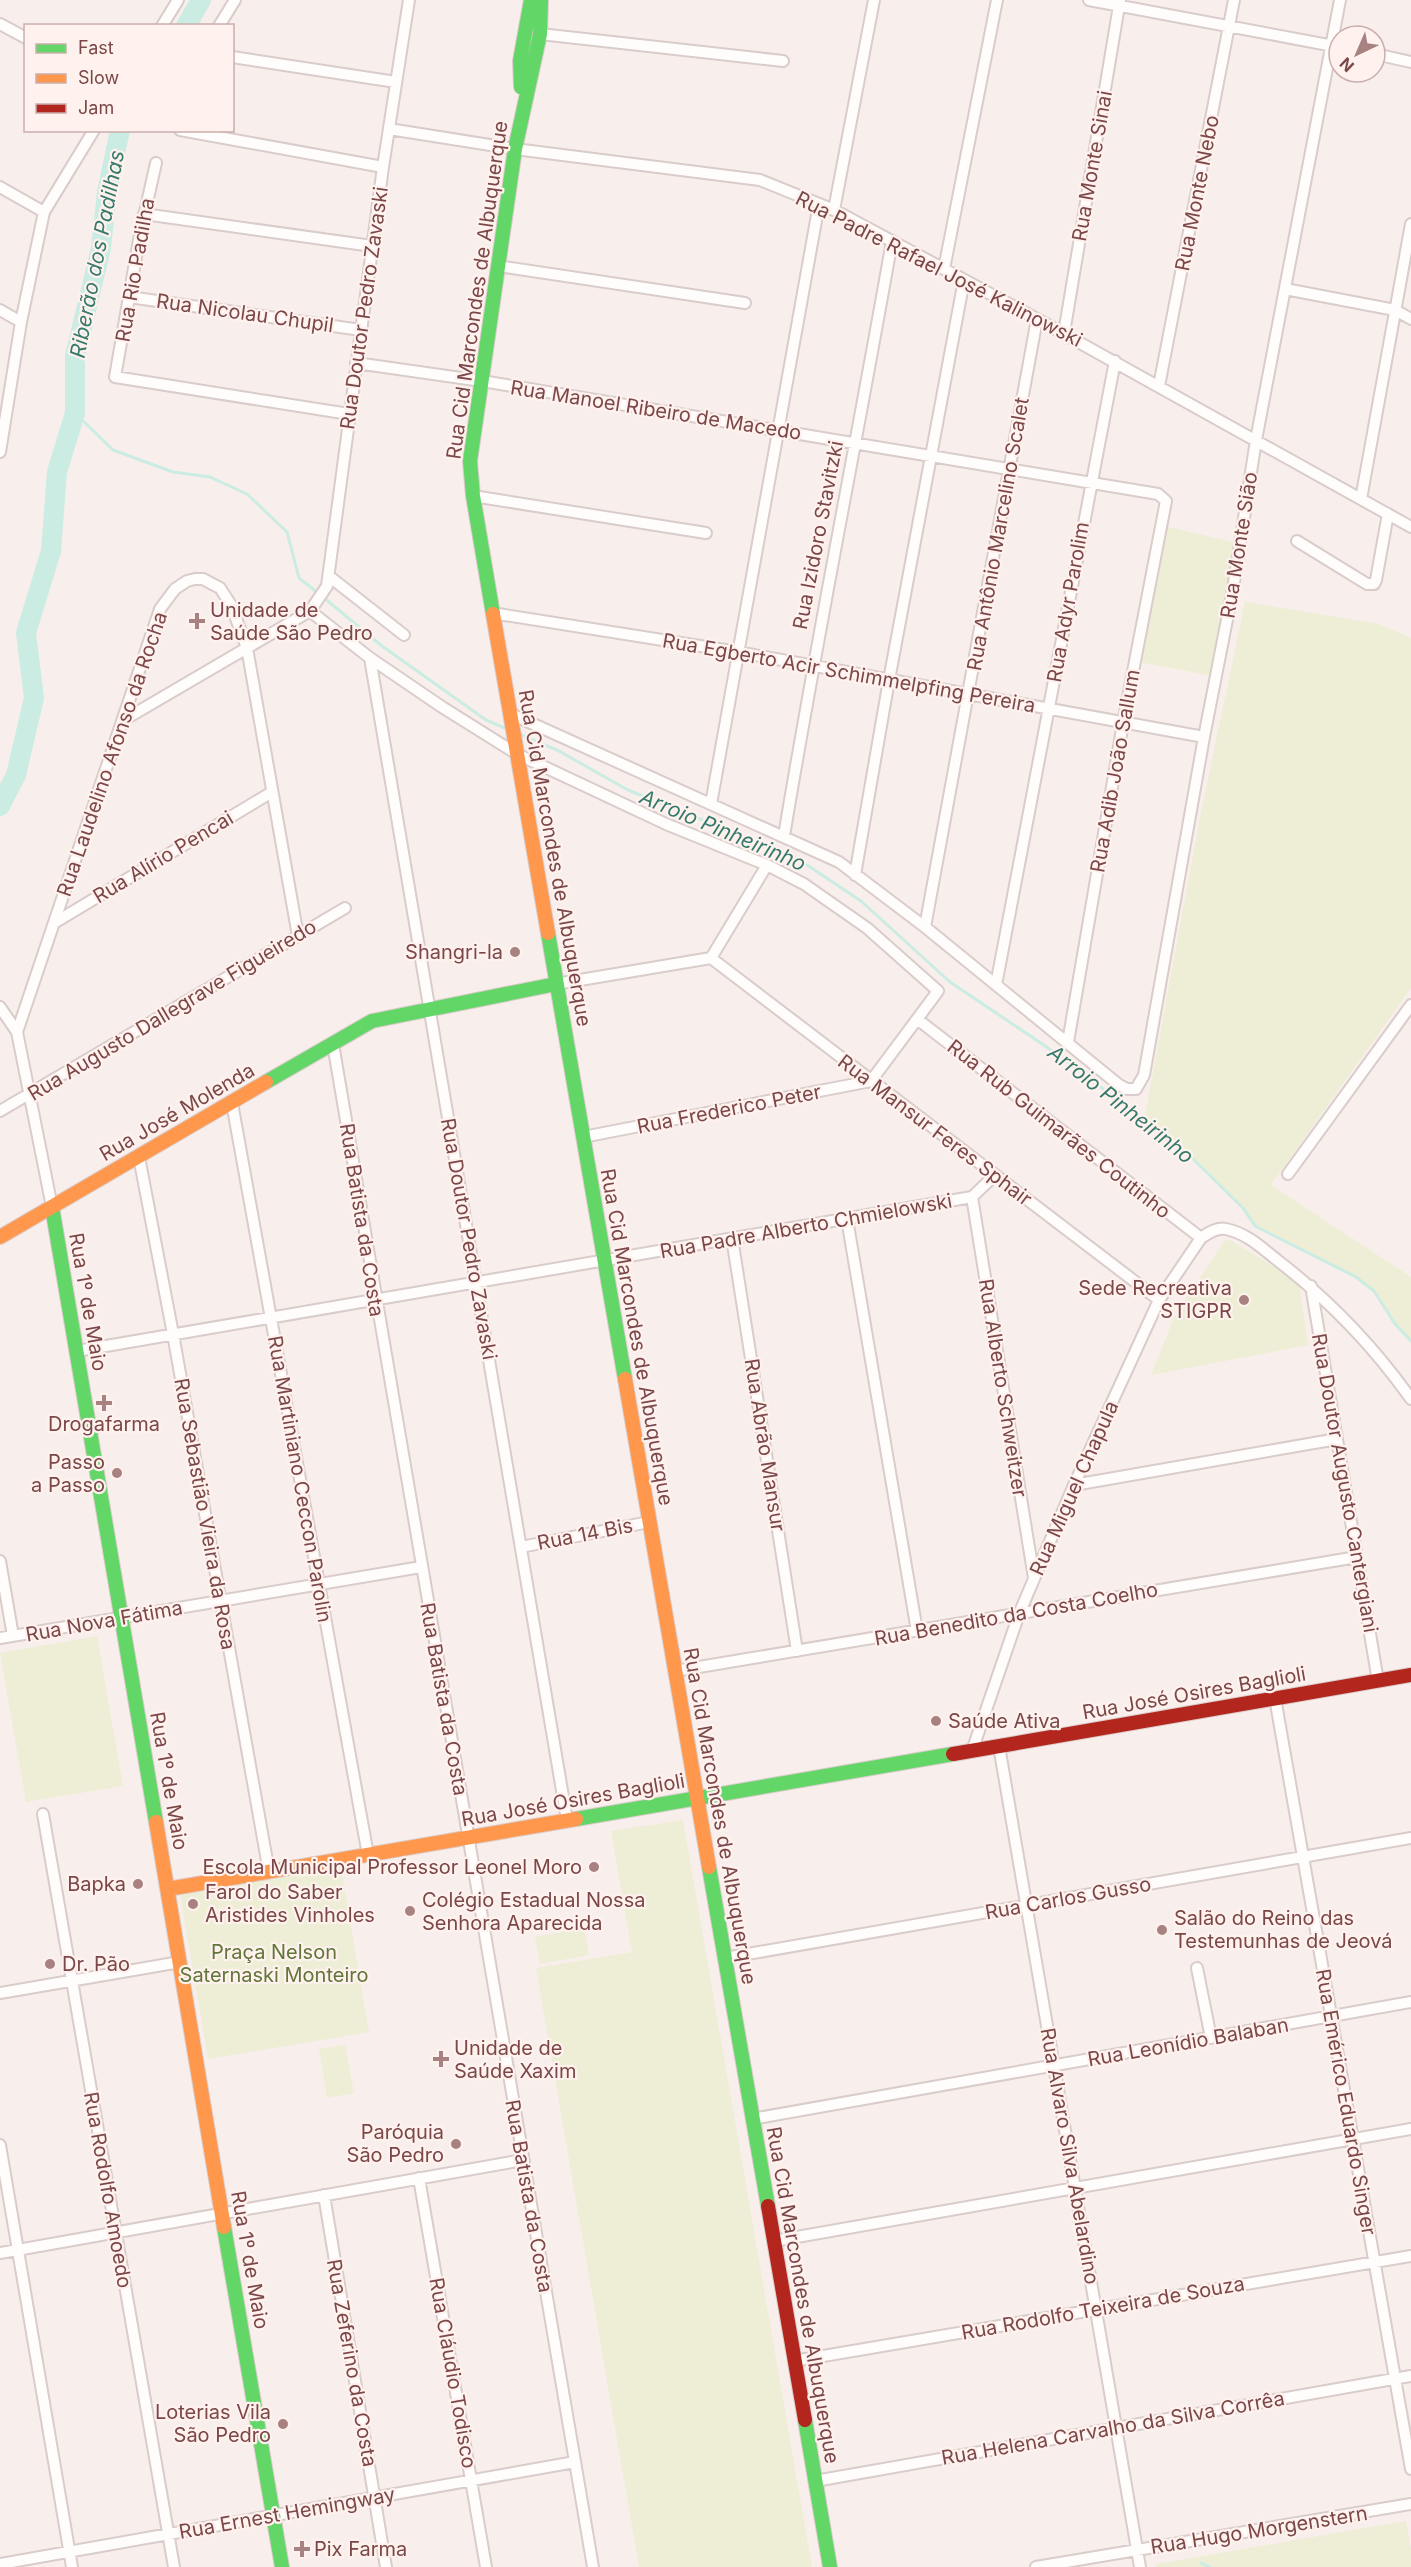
<svg xmlns="http://www.w3.org/2000/svg" width="1411" height="2567" viewBox="0 0 1411 2567" font-family="Inter,sans-serif">
	<style>
		.green { fill: #edeed5 }
		.lines { fill: none; stroke-linecap: round; stroke-linejoin: round }
		.stream { stroke: #cbece3; stroke-width: 3 }
		.river { stroke: #cbece3; stroke-width: 20 }
		.street-casing { stroke: #d9ccca; stroke-width: 14 }
		.fast-casing { stroke: #daccca; stroke-width: 16 }
		.slow-casing { stroke: #daccca; stroke-width: 16 }
		.jam-casing { stroke: #daccca; stroke-width: 16 }
		.street { stroke: #fefdfc; stroke-width: 10 }
		.fast { stroke: #63d668; stroke-width: 14 }
		.slow { stroke: #ff974d; stroke-width: 14 }
		.jam { stroke: #b3261e; stroke-width: 14 }
		.poi-dot { fill: #a78281; stroke: #fff2ee; stroke-width: 2 }
		.labels { text-anchor: middle; dominant-baseline: central; stroke-width: 4.5; stroke-linejoin: round; paint-order: stroke }
		.street-label { font-size: 20px; fill: #7b4748; stroke: #fff2ee }
		.poi-label { font-size: 20px; fill: #7b4748; stroke: #fff2ee; text-anchor: start }
		.park-label { font-size: 20px; fill: #617639; stroke: #fff2ee }
		.water-label { font-size: 21px; font-style: italic; fill: #367a6c; stroke: #fff2ee }
	</style>
	<rect width="100%" height="100%" fill="#f8efec"/>
	<path class="green" d="M1165,526L1236,543L1212,676L1139,662Z
		M1245,602L1379,624L1411,638V988L1271,1185L1411,1277V1341L1395,1324L1374,1291L1356,1277L1255,1226L1243,1208L1189,1155L1144,1121L1201,812Z
		M1230,1240L1299,1282L1308,1345L1151,1375L1174,1318L1224,1241Z
		M97,1636L123,1786L26,1802L0,1653Z
		M683,1820L812,2567H639L536,1968L632,1952L611,1831Z
		M341,1868L369,2032L208,2059L180,1895Z
		M584,1928L589,1955L540,1964L535,1937Z
		M345,2045L354,2093L327,2098L319,2049Z
		M1406,2521L1411,2549V2567H1156V2564Z"/>
	<g class="lines">
		<path class="stream" d="M75,413L113,450L173,472L210,477L247,494L287,532L299,578L318,593
			M323,597L382,646L486,720L507,729
			M522,735L559,751L628,790L795,857L861,901L950,982L1063,1058L1189,1155L1243,1208L1255,1226L1356,1277L1374,1291L1395,1324L1411,1341
			M1201,2563L1210,2567"/>
		<path class="river" d="M186,26L201,0
			M0,806L16,775L34,698L26,633L51,551L57,472L75,413V356L101,248L107,192L120,130"/>
		<defs>
			<path id="street" d="M1089,0L1339,47
				M0,24L26,38
				M162,26L178,0
				M219,26L235,0
				M540,34L783,61
				M1375,54L1411,62
				M232,57L396,82
				M389,129L515,149L760,180L834,210L1037,319L1411,527
				M180,130L383,167
				M156,163L140,234L115,377L349,414
				M0,187L44,212
				M834,210L874,0
				M144,214L372,246
				M498,266L745,303
				M944,269L997,0
				M1285,289L1395,310L1411,319
				M129,297L361,330
				M0,310L21,322
				M1064,333L1120,0
				M356,363L482,381L1158,494L1166,501L1123,723L1068,1042
				M1159,386L1234,0
				M0,452L21,322L44,212L94,130
				M473,496L706,533
				M1361,499L1411,224
				M1297,541L1367,584H1374L1376,580L1388,514
				M330,577L404,635
				M310,611L370,658L442,707L517,754L666,824L767,865L804,884L867,928L938,991L871,1081L583,1137
				M492,613L738,652L1204,737
				M370,658L567,1820
				M511,714L839,862L925,927L1119,1085L1127,1089H1136L1144,1075L1204,737L1233,589L1256,440L1340,0
				M122,721L310,611L327,586L383,167L409,0
				M711,804L819,204
				M784,836C817,637 857,440 892,241
				M855,875L889,680L964,280
				M54,923L272,792
				M925,927L1037,319
				M711,958L1159,1300
				M556,984L711,958L767,865
				M996,985L1115,361
				M0,1007L17,1032L52,1207
				M917,1019L1201,1238
				M17,1032L160,609L175,589L187,581L195,579H203L220,588L231,605L247,648L298,936
				M333,1044L593,2567
				M232,1103L368,1855
				M0,1111L345,908
				M139,1157L173,1334L269,1872
				M1288,1174L1411,1005
				M972,1197L1034,1578
				M847,1219L917,1631
				M732,1238L797,1651
				M1311,1286L1378,1681
				M77,1351L972,1197L995,1175
				M1074,1485L1337,1439
				M521,1547L649,1522
				M0,1561L13,1636
				M0,1638L421,1567
				M675,1671L1357,1557
				M1275,1698L1411,2469
				M999,1746L1140,2567
				M972,1751L1019,1614L1074,1485L1159,1300L1201,1238C1208,1233 1217,1227 1226,1229C1246,1233 1261,1247 1277,1260C1328,1299 1374,1347 1411,1399
				M43,1814L174,2567
				M725,1958L1411,1838
				M1197,1968L1211,2038
				M0,1993L180,1962
				M752,2119L1411,2002
				M0,2145L72,2567
				M419,2178L486,2567
				M324,2195L386,2567
				M774,2241L1411,2129
				M0,2253L523,2160
				M794,2361L1411,2256
				M815,2481L1411,2376
				M0,2564L575,2462
				M1036,2567L1411,2504"/>
			<path id="fast" d="M521,87L520,61L531,0
				M493,614L473,496L470,461L515,149L540,34L541,0
				M548,933L625,1379
				M266,1082L372,1021L556,984
				M52,1207L156,1822
				M576,1819L953,1754
				M709,1867L768,2206
				M224,2227L282,2567
				M805,2420L830,2567"/>
			<path id="slow" d="M493,614L548,933
				M0,1237L266,1082
				M625,1379L709,1867
				M156,1822L224,2227
				M168,1889L576,1819"/>
			<path id="jam" d="M953,1754L1411,1675
				M768,2206L805,2420"/>
		</defs>
		<use href="#street" class="street-casing"/>
		<use href="#fast" class="fast-casing"/>
		<use href="#slow" class="slow-casing"/>
		<use href="#jam" class="jam-casing"/>
		<use href="#street" class="street"/>
		<use href="#fast" class="fast"/>
		<use href="#slow" class="slow"/>
		<use href="#jam" class="jam"/>
	</g>
	<g class="poi-dot">
		<path d="M194 612h6v6h6v6h-6v6h-6v-6h-6v-6h6z"/>
		<circle cx="515" cy="952" r="6"/>
		<circle cx="1244" cy="1300" r="6"/>
		<path d="M101 1394h6v6h6v6h-6v6h-6v-6h-6v-6h6z"/>
		<circle cx="117" cy="1473" r="6"/>
		<circle cx="936" cy="1721" r="6"/>
		<circle cx="594" cy="1867" r="6"/>
		<circle cx="138" cy="1884" r="6"/>
		<circle cx="193" cy="1904" r="6"/>
		<circle cx="410" cy="1911" r="6"/>
		<circle cx="1162" cy="1930" r="6"/>
		<circle cx="50" cy="1964" r="6"/>
		<path d="M438 2050h6v6h6v6h-6v6h-6v-6h-6v-6h6z"/>
		<circle cx="456" cy="2144" r="6"/>
		<circle cx="283" cy="2424" r="6"/>
		<path d="M299 2540h6v6h6v6h-6v6h-6v-6h-6v-6h6z"/>
	</g>
	<g class="labels">
		<g class="street-label">
			<text transform="translate(1092 166) rotate(-80)">Rua Monte Sinai</text>
			<text transform="translate(1197 193) rotate(-79)">Rua Monte Nebo</text>
			<text transform="translate(939 269) rotate(27)">Rua Padre Rafael José Kalinowski</text>
			<text transform="translate(135 270) rotate(-80)">Rua Rio Padilha</text>
			<text transform="translate(477 290) rotate(-82)">Rua Cid Marcondes de Albuquerque</text>
			<text transform="translate(364 308) rotate(-82)">Rua Doutor Pedro Zavaski</text>
			<text transform="translate(245 313) rotate(8)">Rua Nicolau Chupil</text>
			<text transform="translate(656 410) rotate(9)">Rua Manoel Ribeiro de Macedo</text>
			<text transform="translate(998 534) rotate(-80)">Rua Antônio Marcelino Scalet</text>
			<text transform="translate(818 535) rotate(-79)">Rua Izidoro Stavitzki</text>
			<text transform="translate(1239 545) rotate(-81)">Rua Monte Sião</text>
			<text transform="translate(1068 602) rotate(-80)">Rua Adyr Parolim</text>
			<text transform="translate(849 673) rotate(10)">Rua Egberto Acir Schimmelpfing Pereira</text>
			<text transform="translate(112 754) rotate(-71)">Rua Laudelino Afonso da Rocha</text>
			<text transform="translate(1115 771) rotate(-80)">Rua Adib João Sallum</text>
			<text transform="translate(163 857) rotate(-31)">Rua Alírio Pencai</text>
			<text transform="translate(555 858) rotate(80)">Rua Cid Marcondes de Albuquerque</text>
			<text transform="translate(172 1010) rotate(-31)">Rua Augusto Dallegrave Figueiredo</text>
			<text transform="translate(729 1109) rotate(-11)">Rua Frederico Peter</text>
			<text transform="translate(177 1112) rotate(-30)">Rua José Molenda</text>
			<text transform="translate(1059 1129) rotate(38)">Rua Rub Guimarães Coutinho</text>
			<text transform="translate(935 1130) rotate(37)">Rua Mansur Feres Sphair</text>
			<text transform="translate(362 1220) rotate(81)">Rua Batista da Costa</text>
			<text transform="translate(806 1226) rotate(-10)">Rua Padre Alberto Chmielowski</text>
			<text transform="translate(469 1239) rotate(80)">Rua Doutor Pedro Zavaski</text>
			<text transform="translate(88 1302) rotate(80)">Rua 1º de Maio</text>
			<text transform="translate(637 1337) rotate(80)">Rua Cid Marcondes de Albuquerque</text>
			<text transform="translate(1003 1388) rotate(81)">Rua Alberto Schweitzer</text>
			<text transform="translate(765 1445) rotate(81)">Rua Abrão Mansur</text>
			<text transform="translate(300 1479) rotate(80)">Rua Martiniano Ceccon Parolin</text>
			<text transform="translate(1345 1483) rotate(80)">Rua Doutor Augusto Cantergiani</text>
			<text transform="translate(1074 1488) rotate(-66)">Rua Miguel Chapula</text>
			<text transform="translate(205 1514) rotate(80)">Rua Sebastião Vieira da Rosa</text>
			<text transform="translate(585 1534) rotate(-11)">Rua 14 Bis</text>
			<text transform="translate(1016 1614) rotate(-10)">Rua Benedito da Costa Coelho</text>
			<text transform="translate(104 1621) rotate(-10)">Rua Nova Fátima</text>
			<text transform="translate(1194 1693) rotate(-10)">Rua José Osires Baglioli</text>
			<text transform="translate(444 1699) rotate(80)">Rua Batista da Costa</text>
			<text transform="translate(169 1781) rotate(80)">Rua 1º de Maio</text>
			<text transform="translate(573 1800) rotate(-10)">Rua José Osires Baglioli</text>
			<text transform="translate(720 1816) rotate(80)">Rua Cid Marcondes de Albuquerque</text>
			<text transform="translate(1068 1898) rotate(-10)">Rua Carlos Gusso</text>
			<text transform="translate(1188 2042) rotate(-10)">Rua Leonídio Balaban</text>
			<text transform="translate(1346 2102) rotate(80)">Rua Emérico Eduardo Singer</text>
			<text transform="translate(1070 2156) rotate(80)">Rua Alvaro Silva Abelardino</text>
			<text transform="translate(108 2190) rotate(80)">Rua Rodolfo Amoedo</text>
			<text transform="translate(529 2196) rotate(80)">Rua Batista da Costa</text>
			<text transform="translate(250 2260) rotate(80)">Rua 1º de Maio</text>
			<text transform="translate(803 2295) rotate(80)">Rua Cid Marcondes de Albuquerque</text>
			<text transform="translate(1103 2308) rotate(-10)">Rua Rodolfo Teixeira de Souza</text>
			<text transform="translate(352 2363) rotate(80)">Rua Zeferino da Costa</text>
			<text transform="translate(453 2373) rotate(80)">Rua Cláudio Todisco</text>
			<text transform="translate(1113 2428) rotate(-10)">Rua Helena Carvalho da Silva Corrêa</text>
			<text transform="translate(287 2513) rotate(-10)">Rua Ernest Hemingway</text>
			<text transform="translate(1259 2530) rotate(-9)">Rua Hugo Morgenstern</text>
		</g>
		<g class="poi-label">
			<text x="210" y="610">Unidade de<tspan x="210" dy="23">Saúde São Pedro</tspan></text>
			<text x="503" y="952" text-anchor="end">Shangri-la</text>
			<text x="1232" y="1288" text-anchor="end">Sede Recreativa<tspan x="1232" dy="23">STIGPR</tspan></text>
			<text x="104" y="1424" text-anchor="middle">Drogafarma</text>
			<text x="105" y="1462" text-anchor="end">Passo<tspan x="105" dy="23">a Passo</tspan></text>
			<text x="948" y="1721">Saúde Ativa</text>
			<text x="582" y="1867" text-anchor="end">Escola Municipal Professor Leonel Moro</text>
			<text x="126" y="1884" text-anchor="end">Bapka</text>
			<text x="205" y="1892">Farol do Saber<tspan x="205" dy="23">Aristides Vinholes</tspan></text>
			<text x="422" y="1900">Colégio Estadual Nossa<tspan x="422" dy="23">Senhora Aparecida</tspan></text>
			<text x="1174" y="1918">Salão do Reino das<tspan x="1174" dy="23">Testemunhas de Jeová</tspan></text>
			<text x="62" y="1964">Dr. Pão</text>
			<text x="454" y="2048">Unidade de<tspan x="454" dy="23">Saúde Xaxim</tspan></text>
			<text x="444" y="2132" text-anchor="end">Paróquia<tspan x="444" dy="23">São Pedro</tspan></text>
			<text x="271" y="2412" text-anchor="end">Loterias Vila<tspan x="271" dy="23">São Pedro</tspan></text>
			<text x="314" y="2549">Pix Farma</text>
		</g>
		<g class="park-label">
			<text x="274" y="1952">Praça Nelson<tspan x="274" dy="23">Saternaski Monteiro</tspan></text>
		</g>
		<g class="water-label">
			<text transform="translate(97 254) rotate(-79)">Riberão dos Padilhas</text>
			<text transform="translate(723 830) rotate(23)">Arroio Pinheirinho</text>
			<text transform="translate(1121 1104) rotate(38)">Arroio Pinheirinho</text>
		</g>
	</g>
	<rect x="24" y="24" width="210" height="108" fill="#fff2ee" stroke="#caaeac" stroke-width="1.5"/>
	<rect x="36" y="44" width="30" height="9" fill="#63d668" stroke="#caaeac" stroke-width="1.5"/>
	<text x="78" y="54" font-size="18" fill="#7b4748">Fast</text>
	<rect x="36" y="74" width="30" height="9" fill="#ff974d" stroke="#caaeac" stroke-width="1.5"/>
	<text x="78" y="84" font-size="18" fill="#7b4748">Slow</text>
	<rect x="36" y="104" width="30" height="9" fill="#b3261e" stroke="#caaeac" stroke-width="1.5"/>
	<text x="78" y="114" font-size="18" fill="#7b4748">Jam</text>
	<g transform="translate(1357 54) rotate(224)"><circle r="28" fill="#fff2ee" stroke="#caaeac" stroke-width="1.5"/>
	<path d="M0-4.5L10 22L0 15L-10 22Z" fill="#a78281"/>
	<text y="-9" font-size="16" font-weight="bold" text-anchor="middle" fill="#7b4748">N</text>
	</g>
</svg>
